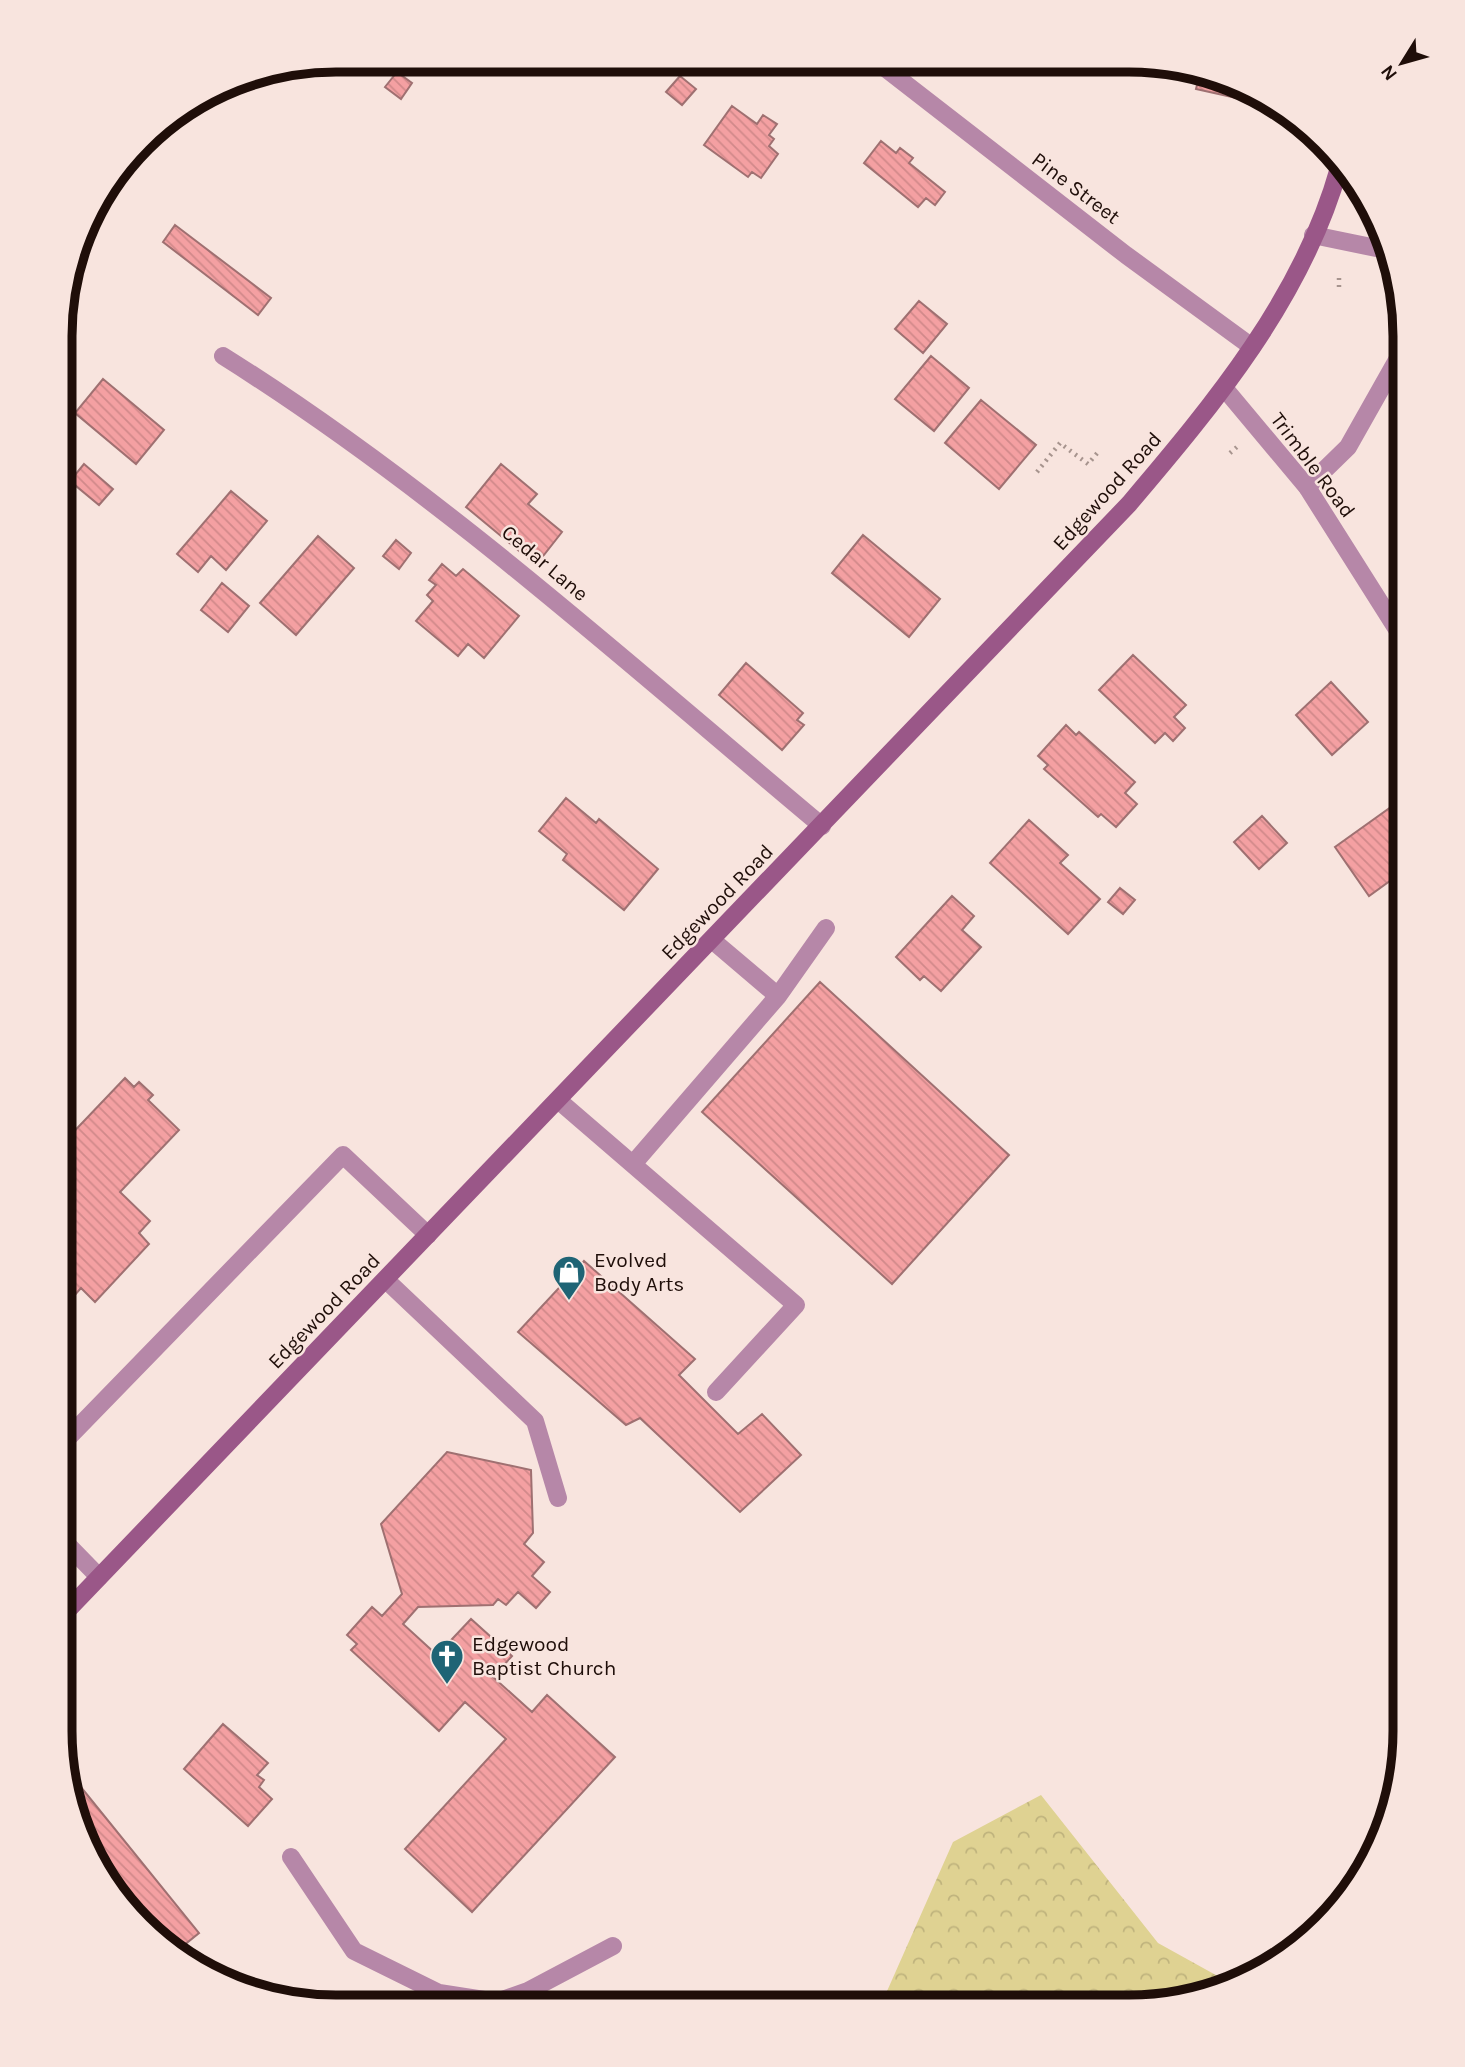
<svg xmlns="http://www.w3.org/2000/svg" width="1465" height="2067" viewBox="0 0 1465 2067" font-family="Karla,sans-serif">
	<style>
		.forest { fill: url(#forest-crowns) }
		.building { fill: url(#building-back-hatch); stroke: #9f7071; stroke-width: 2 }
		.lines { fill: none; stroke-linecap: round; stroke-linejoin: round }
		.path { stroke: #a7948e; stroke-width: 4.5; stroke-dasharray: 2 5; stroke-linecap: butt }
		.service { stroke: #b687a8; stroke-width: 18 }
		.minor { stroke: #b687a8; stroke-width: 18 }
		.secondary { stroke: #9a5788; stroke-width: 18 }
		.labels { text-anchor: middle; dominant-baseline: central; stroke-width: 5; stroke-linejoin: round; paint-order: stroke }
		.street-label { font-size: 21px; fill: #1f0e09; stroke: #f8e4de }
		.poi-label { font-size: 21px; fill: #1f0e09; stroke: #f8e4de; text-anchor: start }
		.rim { fill: none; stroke: #1f0e09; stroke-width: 9 }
	</style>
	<defs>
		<pattern id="forest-crowns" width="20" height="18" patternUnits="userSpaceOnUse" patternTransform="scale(1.75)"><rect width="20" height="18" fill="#dfd292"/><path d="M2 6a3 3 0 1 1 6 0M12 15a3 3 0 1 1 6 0" fill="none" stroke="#bfb37d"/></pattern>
		<pattern id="building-back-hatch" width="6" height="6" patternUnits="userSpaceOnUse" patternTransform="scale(1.75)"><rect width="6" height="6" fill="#f4a0a2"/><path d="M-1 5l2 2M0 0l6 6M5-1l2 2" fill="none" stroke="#d1898a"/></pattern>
	</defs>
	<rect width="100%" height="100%" fill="#f8e4de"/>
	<path class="forest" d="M1041,1795L1158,1943L1232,1984L1129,2007H880L953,1842Z"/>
	<path class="building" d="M1181,66L1234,80L1252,91L1250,101L1196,89L1198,81L1179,77Z
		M397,72L412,83L401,99L385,87Z
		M680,76L696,89L682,105L666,92Z
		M732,106L757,124L763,115L777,124L769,135L774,139L769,146L778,154L761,178L752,172L748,177L704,145Z
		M881,141L896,153L900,148L913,158L909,163L945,192L935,205L926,198L918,207L864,163Z
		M175,225L271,298L258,315L163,242Z
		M919,301L947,324L923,353L895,329Z
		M931,356L969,388L934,431L895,399Z
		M103,379L164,430L136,464L75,413Z
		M981,400L1036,445L999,489L945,443Z
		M84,464L113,489L99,505L70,481Z
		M501,464L537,494L528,504L562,532L536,565L466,507Z
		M231,491L267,521L226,570L211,556L198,572L177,554Z
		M863,535L940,599L909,637L832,573Z
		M318,536L354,568L296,635L260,603Z
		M396,540L411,553L399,569L383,556Z
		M442,564L456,576L463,569L519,616L484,658L468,644L458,656L416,621L433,601L427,595L436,585L429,580Z
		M222,583L249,606L228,632L201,610Z
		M1133,655L1186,705L1174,717L1185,728L1173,741L1165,733L1155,743L1099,690Z
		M746,663L803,713L797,720L804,725L782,750L719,695Z
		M1331,682L1368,722L1332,755L1296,715Z
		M1066,725L1076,735L1079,732L1135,782L1125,793L1137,804L1116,827L1101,814L1098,817L1044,769L1048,765L1038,756Z
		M1405,797V870L1369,896L1335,847Z
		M566,798L596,823L599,819L658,869L624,910L563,860L567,854L539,831Z
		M1262,816L1287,843L1259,869L1234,842Z
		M1029,820L1068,855L1060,863L1100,899L1068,934L990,863Z
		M1120,888L1135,900L1123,914L1108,902Z
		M952,896L974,916L962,930L981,947L941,991L924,976L920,980L896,957Z
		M820,982L1009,1155L892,1284L702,1112Z
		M125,1078L134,1087L139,1082L153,1095L148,1100L179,1130L120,1192L150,1221L139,1233L149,1244L95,1302L81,1288L73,1297L60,1285L61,1141L63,1143Z
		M584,1261L695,1359L679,1375L738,1434L762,1414L801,1455L740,1512L640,1418L626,1425L518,1332Z
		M447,1452L531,1470L533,1533L524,1544L544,1562L532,1576L550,1592L536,1608L518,1592L506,1605L498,1599L493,1605L418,1607L403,1624L437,1655L471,1619L512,1656L493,1677L532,1712L547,1695L615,1757L472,1912L405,1849L506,1739L465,1702L439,1731L351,1650L357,1644L347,1635L372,1607L382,1616L402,1594L381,1524Z
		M223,1724L268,1763L257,1775L264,1780L259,1787L272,1799L248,1826L184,1769Z
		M76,1781L199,1933L173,1954L88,1853L72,1785Z"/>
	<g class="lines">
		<path class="path" d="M1371,209L1372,208
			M1339,278V287
			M1230,453L1238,446
			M1037,472L1060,443L1088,464L1099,451"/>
		<path class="service" d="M1307,487L1348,447L1405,346
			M778,996L826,928
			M558,1100L796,1305L716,1392
			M633,1164L778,996L712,940
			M386,1280L535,1421L558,1498
			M60,1446L343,1155L428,1235
			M60,1537L99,1577"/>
		<path class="minor" d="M876,61L1126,255L1252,347
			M1313,235L1386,250
			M223,356C438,491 627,663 822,826
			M1225,389L1307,487L1405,642
			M291,1857L354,1951L439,1993L497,2002L528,1991L613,1946"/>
		<path class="secondary" d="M60,1618L1129,504C1214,404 1303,297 1339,168"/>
	</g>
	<defs>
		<symbol id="shop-pin" viewBox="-11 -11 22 30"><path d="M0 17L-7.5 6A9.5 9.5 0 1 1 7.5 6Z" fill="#1f6475" stroke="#f8e4de"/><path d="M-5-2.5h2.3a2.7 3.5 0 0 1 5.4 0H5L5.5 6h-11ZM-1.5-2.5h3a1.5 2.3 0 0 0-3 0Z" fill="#fff"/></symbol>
		<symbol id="church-pin" viewBox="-11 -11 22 30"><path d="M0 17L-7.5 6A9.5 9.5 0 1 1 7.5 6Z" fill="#1f6475" stroke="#f8e4de"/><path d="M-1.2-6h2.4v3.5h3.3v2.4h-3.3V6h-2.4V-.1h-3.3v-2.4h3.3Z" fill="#fff"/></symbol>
	</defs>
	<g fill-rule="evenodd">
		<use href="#shop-pin" x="550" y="1253" width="38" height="52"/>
		<use href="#church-pin" x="428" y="1637" width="38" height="52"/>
	</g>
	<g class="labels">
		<g class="street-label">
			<text transform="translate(1076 188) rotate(37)">Pine Street</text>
			<text transform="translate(1313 465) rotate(53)">Trimble Road</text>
			<text transform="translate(1107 491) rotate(-48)">Edgewood Road</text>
			<text transform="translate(545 563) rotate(40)">Cedar Lane</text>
			<text transform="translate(717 902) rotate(-46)">Edgewood Road</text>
			<text transform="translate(324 1311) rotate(-46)">Edgewood Road</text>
		</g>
		<g class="poi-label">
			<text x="594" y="1260">Evolved<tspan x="594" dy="24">Body Arts</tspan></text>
			<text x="472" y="1644">Edgewood<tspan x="472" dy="24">Baptist Church</tspan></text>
		</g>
	</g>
	<path d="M0 0H1465V2067H0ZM336 72H1129A264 264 0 0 1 1393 336V1731A264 264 0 0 1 1129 1995H336A264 264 0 0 1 72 1731V336A264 264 0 0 1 336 72Z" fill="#f8e4de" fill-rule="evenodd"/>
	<path class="rim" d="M336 72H1129A264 264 0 0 1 1393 336V1731A264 264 0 0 1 1129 1995H336A264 264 0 0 1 72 1731V336A264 264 0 0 1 336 72Z"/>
	<g transform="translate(1402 63) rotate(233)" stroke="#f8e4de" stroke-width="5" paint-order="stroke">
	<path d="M0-5L12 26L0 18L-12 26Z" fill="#1f0e09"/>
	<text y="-10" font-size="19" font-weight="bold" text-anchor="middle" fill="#1f0e09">N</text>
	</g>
</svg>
